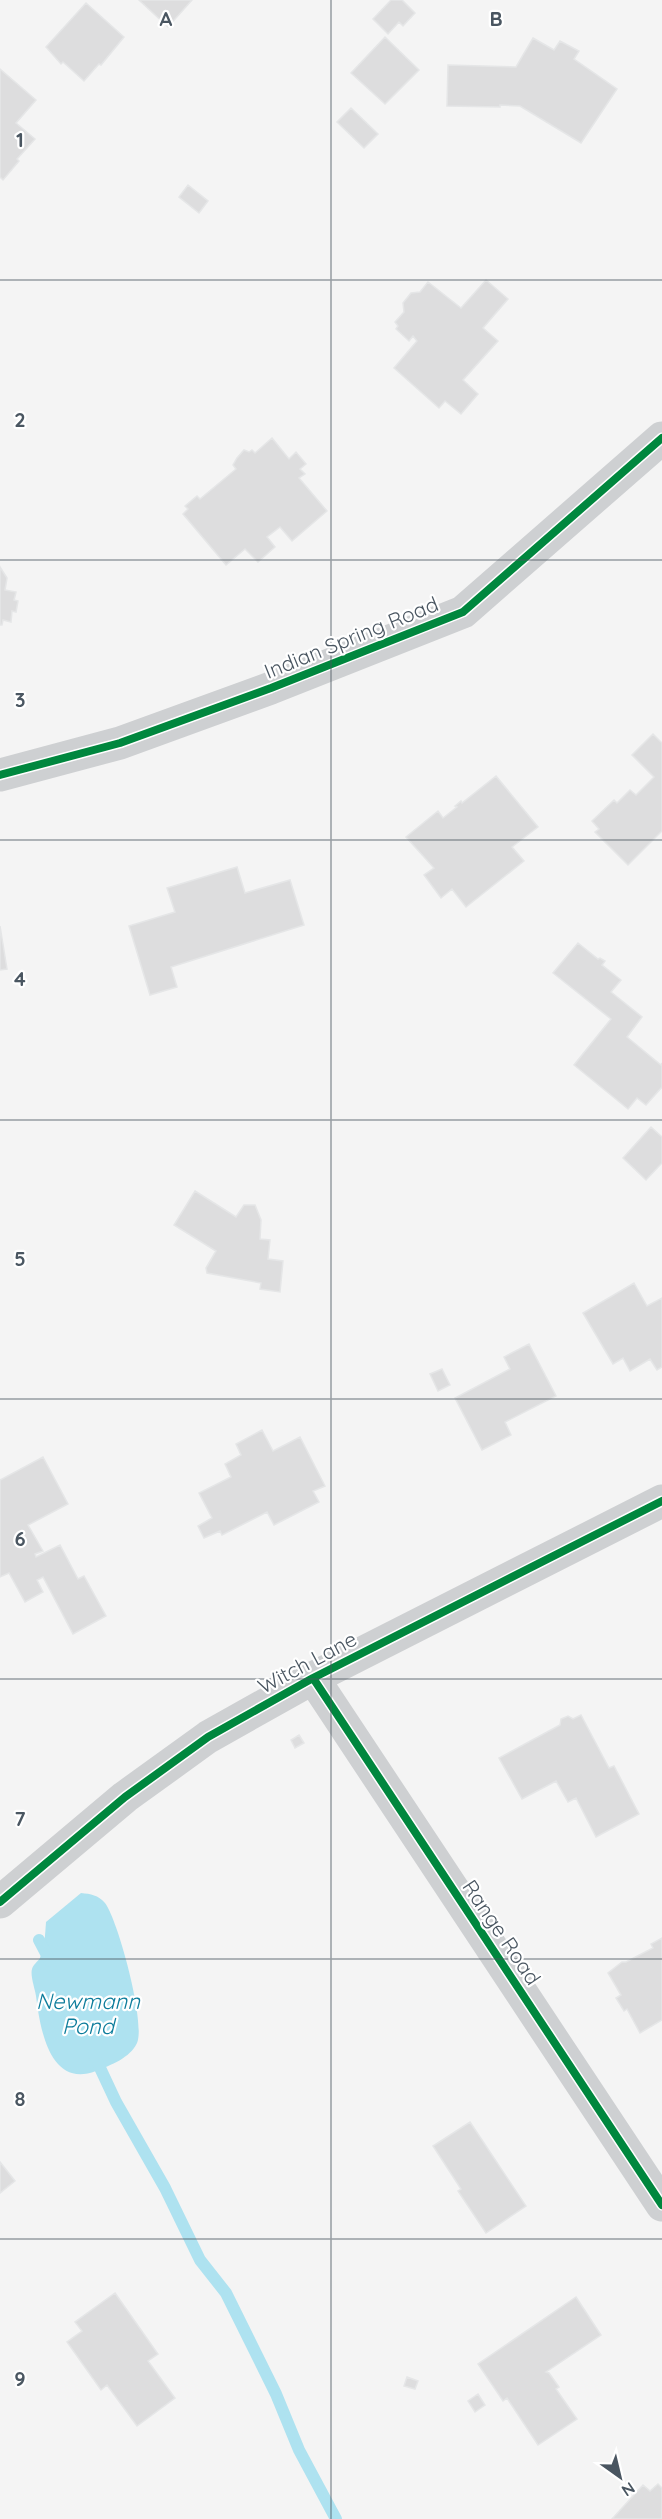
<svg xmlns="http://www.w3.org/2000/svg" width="662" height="2519" viewBox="0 0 662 2519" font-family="Quicksand,sans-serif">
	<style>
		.water { fill: #aee2f0 }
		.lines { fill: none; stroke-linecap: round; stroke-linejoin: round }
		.stream { stroke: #aee2f0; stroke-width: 12 }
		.building { fill: #ddddde; stroke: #e5e6e7; stroke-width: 1.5 }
		.minor { stroke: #ced0d2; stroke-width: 33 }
		.cycleway-casing { stroke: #fff; stroke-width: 11 }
		.cycleway { stroke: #00873e; stroke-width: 8 }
		.grid { fill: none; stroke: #4a5661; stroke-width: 1.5; stroke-opacity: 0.55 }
		.labels { text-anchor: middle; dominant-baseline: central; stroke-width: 4.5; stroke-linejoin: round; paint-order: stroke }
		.street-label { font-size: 21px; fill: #4a5661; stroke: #fff }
		.water-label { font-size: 22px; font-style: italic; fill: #0c7c9b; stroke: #fff }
		.grid-label { font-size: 20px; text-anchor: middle; font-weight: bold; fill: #4a5661; stroke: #fff; stroke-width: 4.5; stroke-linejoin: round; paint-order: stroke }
	</style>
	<rect width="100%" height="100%" fill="#f4f4f4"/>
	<path class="water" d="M81,1893C91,1894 98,1895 105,1903C118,1920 146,2023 137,2043C130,2058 111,2065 96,2071C49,2089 40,2027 36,1996C35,1989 30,1976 32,1969C33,1965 38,1961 40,1958C45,1947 45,1935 46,1922Z"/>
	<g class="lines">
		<path class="stream" d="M39,1940L50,1961
			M94,2055L116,2102L165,2188L200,2260L226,2293L276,2394L299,2450L336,2519"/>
	</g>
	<path class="building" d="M139,0H192L168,27Z
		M391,0H402L415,13L403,26L399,22L388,34L373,19Z
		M86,3L124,37L101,65L99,64L84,81L63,62L61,64L46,47Z
		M385,37L419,70L385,104L351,73Z
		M533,38L554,50L560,41L579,51L574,59L617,89L581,143L520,106L500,105V107L447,106L448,65L516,67Z
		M0,69L36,100L16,123L35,139L17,159L19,161L3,180L0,177Z
		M351,108L378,134L364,148L337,122Z
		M188,185L208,201L199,213L179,197Z
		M486,280L508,299L483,328L498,341L463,380L478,394L461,414L445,401L439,408L394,368L417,341L413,336L409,341L396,329L398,326L395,322L404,312L403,303L411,293L420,292L428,282L461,308Z
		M272,438L289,459L296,452L306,464L300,469L305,474L299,478L327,511L292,541L280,527L267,537L275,547L258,562L245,549L226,565L183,514L188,509L185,506L197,496L200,499L236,469L233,465L237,458L244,450L249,452L252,450L255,453Z
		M0,567L7,578L5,590L16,592L14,600L18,601L16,612L12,611L11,622L3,620L2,625H0Z
		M653,734L662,743V831L628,865L595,832L599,829L592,821L614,800L617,803L630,790L636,795L654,777L632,755Z
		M496,776L538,827L512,847L524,861L466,907L452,889L441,898L424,875L434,868L406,837L438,811L443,818L457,807L455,806L461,801L462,803Z
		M237,867L245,893L290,880L304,925L171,967L177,987L150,995L129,926L175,912L167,888Z
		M0,926L7,969L0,970Z
		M578,943L598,959L600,958L605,961L602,965L621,980L611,992L642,1017L627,1037L661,1065L662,1063V1087L646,1105L637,1098L628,1109L574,1065L611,1019L553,973Z
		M651,1127L662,1137V1163L646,1180L623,1158Z
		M195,1191L236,1217L244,1205H255L261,1220L260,1239L270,1240L268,1259L283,1261L280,1292L260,1289L261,1283L207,1273L206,1268L216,1251L174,1225Z
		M634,1283L647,1306L662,1298V1367L657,1370L650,1359L630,1371L623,1358L613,1364L583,1313Z
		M529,1344L556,1396L505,1422L511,1435L482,1450L455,1398L510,1369L504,1357Z
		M442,1369L450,1385L438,1391L430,1374Z
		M262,1430L273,1451L300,1437L325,1486L313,1491L319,1502L274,1525L267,1512L222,1535L220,1531L204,1538L198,1526L212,1518L199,1493L231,1477L225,1464L241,1455L236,1444Z
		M43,1457L68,1504L28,1525L43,1551L35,1554L36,1557L60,1545L78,1579L84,1576L106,1616L73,1634L43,1577L37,1580L43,1592L25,1602L9,1573L0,1577V1480Z
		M581,1715L609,1768L614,1766L639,1814L596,1837L576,1798L568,1802L556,1781L522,1799L499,1758L560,1725L561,1719L568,1716L573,1719Z
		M299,1735L304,1743L295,1748L291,1740Z
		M662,1938V2020L640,2033L627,2009L624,2011L616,1998L621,1995L608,1973L622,1962H626L653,1948L651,1944Z
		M470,2122L526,2206L486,2233L458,2191L461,2189L433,2146Z
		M0,2162L15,2181L0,2193Z
		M115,2293L158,2354L148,2361L175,2398L137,2426L107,2385L101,2390L67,2342L82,2331L75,2322Z
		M576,2297L601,2335L546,2372L549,2373L559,2387L556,2389L577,2419L538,2445L507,2398L503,2401L478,2364Z
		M407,2377L418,2381L415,2389L404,2386Z
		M478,2394L485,2405L475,2412L468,2401Z
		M658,2484L662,2488V2519H612L643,2485L650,2491Z"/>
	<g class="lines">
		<path class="minor" d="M0,775L120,743L271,688L463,612L662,438
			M313,1678L662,2205
			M0,1902L125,1797L208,1737L313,1678L662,1501"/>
		<defs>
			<path id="cycleway" d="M0,775L120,743L271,688L463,612L662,438
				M313,1678L662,2205
				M0,1902L125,1797L208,1737L313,1678L662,1501"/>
		</defs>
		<use href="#cycleway" class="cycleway-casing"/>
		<use href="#cycleway" class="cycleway"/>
	</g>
	<path class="grid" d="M331,0V2519M0,280H662M0,560H662M0,840H662M0,1120H662M0,1399H662M0,1679H662M0,1959H662M0,2239H662"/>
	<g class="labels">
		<g class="street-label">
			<text transform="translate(351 637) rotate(-22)">Indian Spring Road</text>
			<text transform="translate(307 1662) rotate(-28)">Witch Lane</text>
			<text transform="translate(502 1932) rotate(56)">Range Road</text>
		</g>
		<g class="water-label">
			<text x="88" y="2001">Newmann<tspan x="88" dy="25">Pond</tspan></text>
		</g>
	</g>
	<g class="grid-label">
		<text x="166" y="26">A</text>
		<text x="496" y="26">B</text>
		<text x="20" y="147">1</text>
		<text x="20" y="427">2</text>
		<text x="20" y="707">3</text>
		<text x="20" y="986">4</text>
		<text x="20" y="1266">5</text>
		<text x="20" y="1546">6</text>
		<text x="20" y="1826">7</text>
		<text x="20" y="2106">8</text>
		<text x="20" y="2386">9</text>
	</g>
	<g transform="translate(620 2477) rotate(146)" stroke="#ffffff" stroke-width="4.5" paint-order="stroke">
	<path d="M0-4.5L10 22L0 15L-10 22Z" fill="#4a5661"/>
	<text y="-9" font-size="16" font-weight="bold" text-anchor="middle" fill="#4a5661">N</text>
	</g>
</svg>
